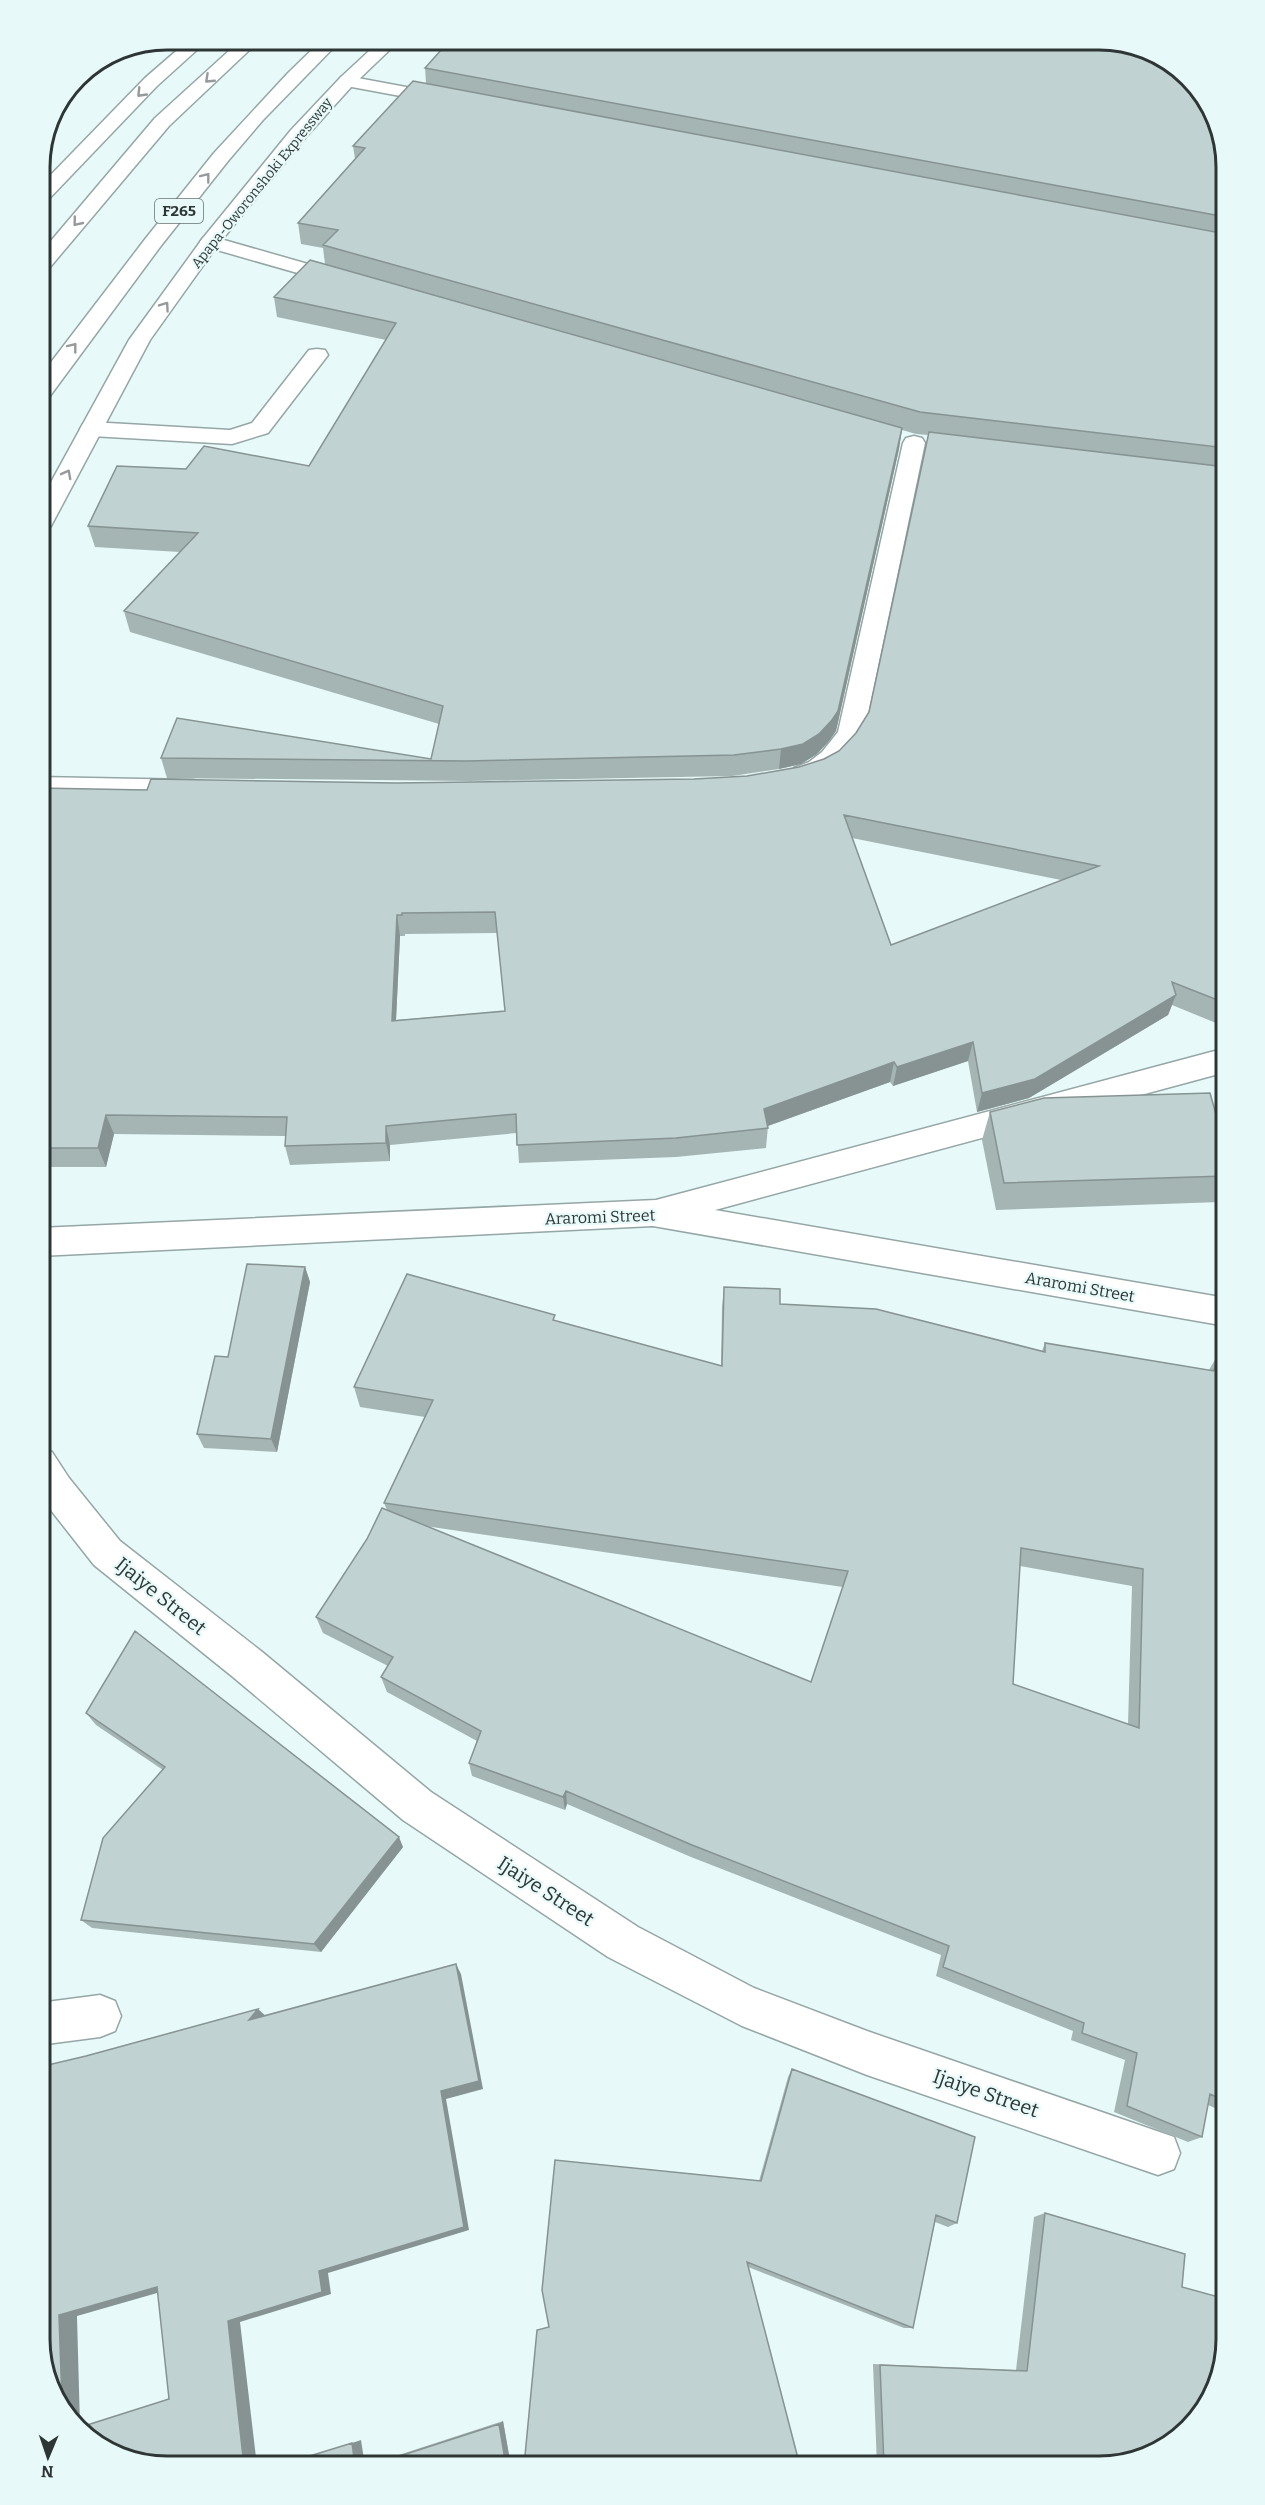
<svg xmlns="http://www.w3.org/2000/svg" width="1265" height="2505" viewBox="0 0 1265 2505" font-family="Bitter,serif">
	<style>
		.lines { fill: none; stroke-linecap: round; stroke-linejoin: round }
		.minor-casing { stroke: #94a6a5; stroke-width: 3 }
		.major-casing { stroke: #94a6a5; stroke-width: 3 }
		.highway-casing { stroke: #94a6a5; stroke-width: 3 }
		.minor { fill: #fff; fill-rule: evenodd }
		.major { fill: #fff; fill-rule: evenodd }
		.highway { fill: #fff; fill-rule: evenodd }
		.wall { fill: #a5b5b4; fill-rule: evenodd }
		.shaded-wall { fill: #869392 }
		.building { fill: #c0d2d1; stroke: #869392; stroke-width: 1.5; fill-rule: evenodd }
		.oneway { stroke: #969a9a }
		.labels { text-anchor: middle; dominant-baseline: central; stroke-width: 4.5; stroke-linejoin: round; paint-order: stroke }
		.far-street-label { font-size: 14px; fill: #2e3635; stroke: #e7faf9 }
		.shield { fill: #e7faf9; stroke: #667170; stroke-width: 1.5 }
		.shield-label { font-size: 15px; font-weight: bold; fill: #2e3635 }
		.street-label { font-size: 16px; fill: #2e3635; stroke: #e7faf9 }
		.near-street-label { font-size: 20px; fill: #2e3635; stroke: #e7faf9 }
		.rim { fill: none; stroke: #2e3635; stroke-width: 3 }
	</style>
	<rect width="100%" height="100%" fill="#e7faf9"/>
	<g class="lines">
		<defs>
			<path id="minor" d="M347,76L449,95L455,96L458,100L455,104L449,105L341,85L338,81L341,77Z
				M210,236L350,276L353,280L350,284L343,286L203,246L200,242L203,238Z
				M317,349L325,350L328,355L268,433L232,444L91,436L83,434L80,429L83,424L91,422L230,430L252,423L309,350Z
				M914,436L922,438L925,443L864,733C850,756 826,790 794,782L791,775L794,768L809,762L822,752L838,732L903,443L906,438Z
				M39,777L193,780L203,782L207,789L203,796L193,798L39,795Z
				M1226,1048V1072L715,1210L1226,1298V1326L653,1226L39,1256V1228L656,1200Z
				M39,1447L52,1452L69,1478L120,1541L261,1651L431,1792L638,1927L754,1988L867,2031L1174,2137L1180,2153L1174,2169L1158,2175L867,2075L742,2026L608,1957L403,1820L233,1677L94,1565L39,1495Z
				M100,1995L115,2001L121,2016L115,2031L100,2037L39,2045V2003Z"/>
			<path id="major" d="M190,39H209L157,86L46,202L39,204V187L145,78Z
				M382,39H401L353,85L305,138L217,246L150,340L51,526L47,531L39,533V504L129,340L203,238L291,130L341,77Z"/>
			<path id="highway" d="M242,39H261L169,126L46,272L39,274V255L155,118Z
				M323,39H342L263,120L228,161L160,247L47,400L39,402V378L146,238L214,153L288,73Z"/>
		</defs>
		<use href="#minor" class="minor-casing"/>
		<use href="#major" class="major-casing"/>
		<use href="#highway" class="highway-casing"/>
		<use href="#minor" class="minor"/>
		<use href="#major" class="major"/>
		<use href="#highway" class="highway"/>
	</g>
	<path class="wall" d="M425,68L1226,166V1004L1216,1023L1172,1005L1168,1015L1029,1098L977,1112L968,1061L893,1086L890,1082L768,1126L766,1148L676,1157L519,1163L517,1133L390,1145V1161L290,1165L285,1146V1136L114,1134L106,1167H39V788L147,790L396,783L694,779L747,776L799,767L824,759L839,751L856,733L869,712L928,435L916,434L902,430L899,449L836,731L829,741L817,754L801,764L779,769L732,776L469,781L167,778L161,758L431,759L439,724L130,632L124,611L180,552L95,547L88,526L186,469L309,466L386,340L277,317L274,297L325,264L323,248L301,244L298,223L355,159L353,146L426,83ZM852,838L1061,880L891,945ZM497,933L505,1011L396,1020L400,936H405V934Z
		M990,1112L1226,1150V1190L1220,1202L996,1210L982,1140Z
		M305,1267L310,1282L277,1452L204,1448L197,1434L228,1357Z
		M724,1287L780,1304L1042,1351L1045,1343L1209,1370L1217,1356L1226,1359V2113L1208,2105L1202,2137L1188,2142L1114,2112L1125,2060L1071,2040L1073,2031L936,1976L941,1955L691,1857L567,1804L565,1810L472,1776L469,1763L477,1741L387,1692L381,1677L388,1666L323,1633L316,1617L387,1510L384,1503L425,1417L360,1407L354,1387L556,1321L721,1366L722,1307ZM425,1526L843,1587L811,1682ZM1020,1566L1132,1586L1128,1724L1013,1684Z
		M86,1713L403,1847L321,1952L92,1928L81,1920L163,1770L96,1725Z
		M792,2069L957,2223L948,2227L935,2222L913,2328H904L748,2267L549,2327L759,2181L788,2077Z
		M1045,2213L1182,2287L1099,2466H877L873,2364L1016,2370L1034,2217Z
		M503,2421L511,2466H365Z"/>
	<path class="shaded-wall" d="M902,428L899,449L836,731L829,741L817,754L801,764L779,769L781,749Z
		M397,915L400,936L395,1041L392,1021Z
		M1176,995L1168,1015L1029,1098L977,1112L982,1093Z
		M1226,1001V1004L1216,1023Z
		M973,1042L968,1061L893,1086L897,1067Z
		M894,1062L890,1082L762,1128L764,1109Z
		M106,1115L114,1134L106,1167L98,1148Z
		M386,1126L390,1145V1161L386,1143Z
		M305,1267L310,1282L277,1452L271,1439Z
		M566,1791L567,1804L565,1810L563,1797Z
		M399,1837L403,1847L321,1952L314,1944Z
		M456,1964L461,1974L483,2089L446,2099L469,2230L328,2273L331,2294L240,2322L257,2466H244L228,2321L319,2271L441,2091Z
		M258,2009L268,2018L249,2020Z
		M157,2287L171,2289L77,2316L80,2426L62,2403L59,2315Z
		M503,2421L511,2466H506L499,2424Z
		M361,2440L365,2466H355L352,2443Z"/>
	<path class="building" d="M451,39H1108L1176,65L1216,118L1226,166V217L425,68Z
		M413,81L1226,234V448L920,412L323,245L338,230L298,223L365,148L353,146Z
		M310,260L902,428L838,711L832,720L819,734L803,744L781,749L734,755L467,761L161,758L177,718L431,759L443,706L124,611L198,533L88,526L117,466L186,469L204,446L309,466L396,323L274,297Z
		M929,432L1226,467V1001L1225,1003L1172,982L1176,995L1035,1079L982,1093L973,1042L897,1067L894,1062L764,1109L768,1128L676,1138L517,1145L516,1114L386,1126V1143L285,1146L287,1117L106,1115L98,1148H39V788L147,790L151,779L396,783L694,779L747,776L799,767L824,759L839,751L856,733L869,712ZM844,815L1099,866L891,945ZM495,912L505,1011L392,1021L397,915H402V913Z
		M1210,1093L1226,1150V1176L1004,1183L990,1112L1044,1098Z
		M247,1264L305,1267L271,1439L197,1434L215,1356L228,1357Z
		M407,1274L555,1315L553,1320L722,1366L724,1287L780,1289V1304L876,1309L1045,1352V1343L1214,1371L1217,1356L1226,1359V2101L1210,2094L1202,2137L1127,2106L1137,2053L1082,2033L1084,2023L943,1967L949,1946L692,1845L566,1791L563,1797L469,1763L481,1731L381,1677L393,1657L316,1617L367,1539L382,1508L811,1682L848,1571L384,1503L433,1400L354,1387ZM1021,1548L1143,1569L1139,1728L1013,1684Z
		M135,1631L399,1837L314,1944L81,1920L103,1838L165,1767L86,1713Z
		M456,1964L479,2081L441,2091L464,2227L319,2271L322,2292L228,2321L244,2466H158L95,2444L81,2427L169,2399L157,2287L59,2315L62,2403L49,2387L39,2339V2067L86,2056L258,2009L249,2020Z
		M792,2069L975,2137L957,2223L936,2215L913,2328L747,2262L800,2466H524L537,2330L549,2327L542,2290L555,2160L761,2181Z
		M1045,2213L1185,2254L1182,2287L1226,2299V2339L1204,2410L1147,2456L1099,2466H884L880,2365L1027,2371Z
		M499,2424L506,2466H369Z
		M352,2443L355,2466H277Z"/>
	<defs><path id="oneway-chevron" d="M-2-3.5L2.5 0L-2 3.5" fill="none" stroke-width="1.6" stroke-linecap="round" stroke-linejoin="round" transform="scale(1.5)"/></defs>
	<g class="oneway">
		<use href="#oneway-chevron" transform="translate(209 79) rotate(137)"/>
		<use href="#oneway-chevron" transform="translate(141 93) rotate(134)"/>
		<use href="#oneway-chevron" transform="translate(206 177) rotate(-52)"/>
		<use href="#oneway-chevron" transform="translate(77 222) rotate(129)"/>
		<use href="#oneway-chevron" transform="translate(165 306) rotate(-55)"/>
		<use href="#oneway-chevron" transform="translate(73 347) rotate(-52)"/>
		<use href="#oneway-chevron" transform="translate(67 474) rotate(-62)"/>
	</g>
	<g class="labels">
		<g class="far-street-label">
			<text transform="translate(262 183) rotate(-51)">Apapa-Oworonshoki Expressway</text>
		</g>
		<rect class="shield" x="155" y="199" width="48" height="24" rx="4.5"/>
		<g class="shield-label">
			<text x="179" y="211">F265</text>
		</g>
		<g class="street-label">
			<text transform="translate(600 1217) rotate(-2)">Araromi Street</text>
			<text transform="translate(1080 1287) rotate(10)">Araromi Street</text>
		</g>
		<g class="near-street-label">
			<text transform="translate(161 1596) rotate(39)">Ijaiye Street</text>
			<text transform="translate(546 1891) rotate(33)">Ijaiye Street</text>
			<text transform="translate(986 2093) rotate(19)">Ijaiye Street</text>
		</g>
	</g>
	<path d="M0 0H1265V2505H0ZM167 50H1099A117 117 0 0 1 1216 167V2339A117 117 0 0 1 1099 2456H167A117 117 0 0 1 50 2339V167A117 117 0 0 1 167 50Z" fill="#e7faf9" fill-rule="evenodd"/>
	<path class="rim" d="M167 50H1099A117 117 0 0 1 1216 167V2339A117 117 0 0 1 1099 2456H167A117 117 0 0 1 50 2339V167A117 117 0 0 1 167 50Z"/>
	<g transform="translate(48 2457) rotate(182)" stroke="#e7faf9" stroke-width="4.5" paint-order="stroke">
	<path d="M0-4.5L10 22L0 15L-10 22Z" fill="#2e3635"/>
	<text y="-9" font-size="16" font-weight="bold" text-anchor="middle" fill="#2e3635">N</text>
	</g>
</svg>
